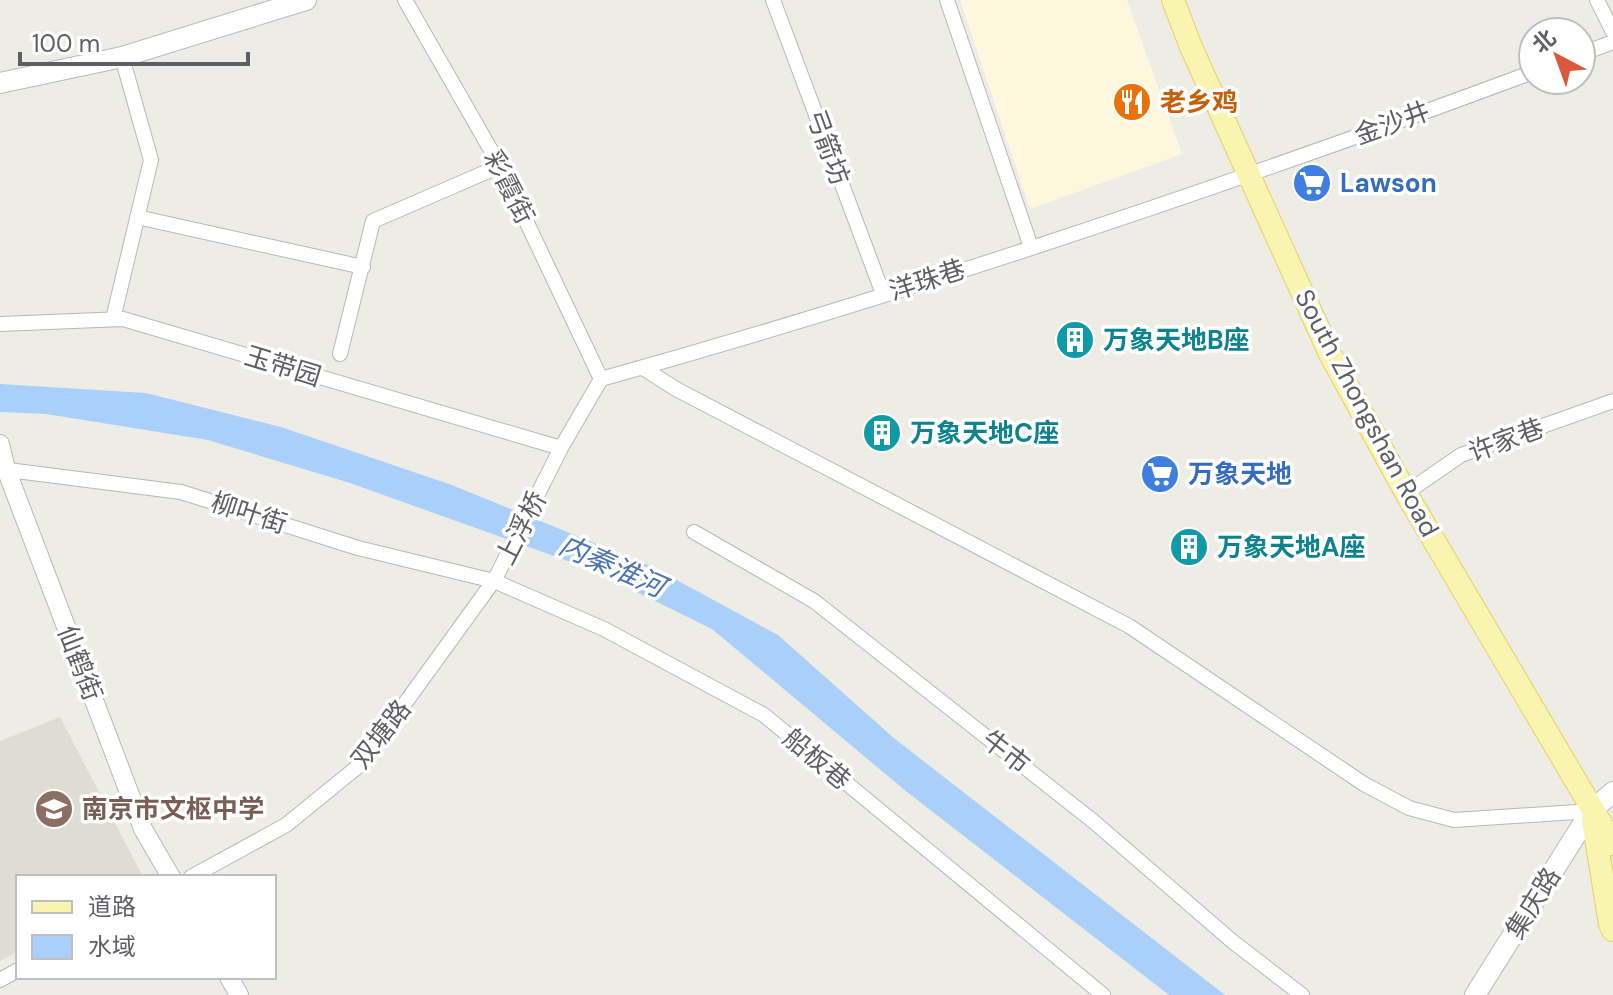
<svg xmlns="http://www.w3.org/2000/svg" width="1613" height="995" viewBox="0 0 1613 995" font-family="'DM Sans','Noto Sans SC',sans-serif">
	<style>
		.commercial { fill: #fcf7dd }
		.education { fill: #dedcd3 }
		.water { fill: #aad0f9 }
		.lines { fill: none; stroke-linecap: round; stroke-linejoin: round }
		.minor-casing { stroke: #b5b7bb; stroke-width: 16 }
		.tertiary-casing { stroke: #b5b7bb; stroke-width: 20 }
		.secondary-casing { stroke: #b6b8be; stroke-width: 22 }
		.primary-casing { stroke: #e8cf64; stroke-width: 24 }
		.minor { stroke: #fff; stroke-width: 14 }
		.tertiary { stroke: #fff; stroke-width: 18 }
		.secondary { stroke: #fff; stroke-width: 20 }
		.primary { stroke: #f9f4af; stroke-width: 22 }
		.labels { text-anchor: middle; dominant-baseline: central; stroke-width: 7; stroke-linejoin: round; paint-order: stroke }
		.food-label { font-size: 26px; font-weight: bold; fill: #c56008; stroke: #fff; text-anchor: start }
		.street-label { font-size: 26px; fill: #5d5f64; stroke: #fff }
		.shop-label { font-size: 26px; font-weight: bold; fill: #366cbe; stroke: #fff; text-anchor: start }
		.culture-label { font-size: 26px; font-weight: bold; fill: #0d838f; stroke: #fff; text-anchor: start }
		.education-label { font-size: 26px; font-weight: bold; fill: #785e54; stroke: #fff; text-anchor: start }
		.water-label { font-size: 28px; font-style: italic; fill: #4b74b2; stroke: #fff }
	</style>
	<rect width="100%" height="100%" fill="#eeede5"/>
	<path class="commercial" d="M960,0H1127L1182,154L1030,209Z"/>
	<path class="education" d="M60,717L143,877H18V951L0,961V741Z"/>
	<path class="water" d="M0,384L146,393L281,427L452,485L653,567L778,635L895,739L1225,995H1169L907,792L712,629L590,569L350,483L208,440L46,414L0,412Z"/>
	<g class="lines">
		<defs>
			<path id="minor" d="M405,0L500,166L601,379
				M773,0L883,294
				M947,0L1031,247
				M1597,0L1613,32
				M1581,54L1613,42
				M137,217L363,267
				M113,319L151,160L122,57
				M0,324L123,319L561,448
				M340,354L373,221L500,166
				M643,368L676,389L1129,626L1364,784L1409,808L1454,820L1591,811
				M601,379C916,291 1227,186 1533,72
				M0,469L181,492L358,548L494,581L604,629L764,715L1103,995
				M1406,493L1461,455L1613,401
				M694,532L814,601L1093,821L1232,941L1302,995
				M191,877L286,825L361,764L495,579L561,448L601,379
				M0,980L18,970"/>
			<path id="tertiary" d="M0,444L6,469L143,829L171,877
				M229,977L239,995"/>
			<path id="secondary" d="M0,83L122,57L306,0
				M1475,995L1591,811L1613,792"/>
			<path id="primary" d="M1173,0L1191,47L1330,354L1406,493L1613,844
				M1593,820L1610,924L1613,930"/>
		</defs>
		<use href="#minor" class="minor-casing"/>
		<use href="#tertiary" class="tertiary-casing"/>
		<use href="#secondary" class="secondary-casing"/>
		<use href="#primary" class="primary-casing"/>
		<use href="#minor" class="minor"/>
		<use href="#tertiary" class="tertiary"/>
		<use href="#secondary" class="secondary"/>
		<use href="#primary" class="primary"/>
	</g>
	<defs>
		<symbol id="restaurant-disc" viewBox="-11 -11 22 22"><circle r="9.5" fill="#e8710a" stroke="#fff"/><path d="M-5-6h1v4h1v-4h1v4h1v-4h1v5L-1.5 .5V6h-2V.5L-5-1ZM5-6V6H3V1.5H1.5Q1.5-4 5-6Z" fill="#fff"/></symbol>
		<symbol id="supermarket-disc" viewBox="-11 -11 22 22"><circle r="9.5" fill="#3f7fe0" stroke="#fff"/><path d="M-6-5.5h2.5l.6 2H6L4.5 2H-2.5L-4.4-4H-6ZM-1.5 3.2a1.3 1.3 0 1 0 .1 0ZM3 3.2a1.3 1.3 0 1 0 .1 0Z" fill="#fff"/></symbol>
		<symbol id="building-disc" viewBox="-11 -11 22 22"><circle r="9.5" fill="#0f9aa8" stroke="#fff"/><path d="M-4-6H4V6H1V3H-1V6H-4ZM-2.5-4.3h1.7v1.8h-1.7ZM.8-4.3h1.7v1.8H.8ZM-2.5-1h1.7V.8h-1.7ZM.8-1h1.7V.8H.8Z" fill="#fff"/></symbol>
		<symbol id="school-disc" viewBox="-11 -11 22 22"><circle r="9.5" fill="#8d6e63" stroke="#fff"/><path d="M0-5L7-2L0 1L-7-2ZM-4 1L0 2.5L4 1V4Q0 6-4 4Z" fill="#fff"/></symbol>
	</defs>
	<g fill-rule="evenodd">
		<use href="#restaurant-disc" x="1110" y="80" width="44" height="44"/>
		<use href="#supermarket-disc" x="1290" y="161" width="44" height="44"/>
		<use href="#building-disc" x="1053" y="318" width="44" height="44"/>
		<use href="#building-disc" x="860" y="411" width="44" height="44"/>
		<use href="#supermarket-disc" x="1138" y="452" width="44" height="44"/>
		<use href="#building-disc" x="1167" y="525" width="44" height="44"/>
		<use href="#school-disc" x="32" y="787" width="44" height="44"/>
	</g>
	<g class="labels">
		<g class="food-label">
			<text x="1160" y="102">老乡鸡</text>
		</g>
		<g class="street-label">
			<text transform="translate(1392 123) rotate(-20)">金沙井</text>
			<text transform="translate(828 147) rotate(70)">弓箭坊</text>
			<text transform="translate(509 187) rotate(63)">彩霞街</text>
			<text transform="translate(927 280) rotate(-18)">洋珠巷</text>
			<text transform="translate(283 366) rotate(17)">玉带园</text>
			<text transform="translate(1367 413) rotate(62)">South Zhongshan Road</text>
			<text transform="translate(1506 440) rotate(-20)">许家巷</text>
			<text transform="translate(249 513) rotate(18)">柳叶街</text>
			<text transform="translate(521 528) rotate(-63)">上浮桥</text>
			<text transform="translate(80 663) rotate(69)">仙鹤街</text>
			<text transform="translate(381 734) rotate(-52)">双塘路</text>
			<text transform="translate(1006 752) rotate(38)">牛市</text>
			<text transform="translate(817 759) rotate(40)">船板巷</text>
			<text transform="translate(1533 903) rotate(-58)">集庆路</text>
		</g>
		<g class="shop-label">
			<text x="1340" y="183">Lawson</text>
			<text x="1188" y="474">万象天地</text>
		</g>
		<g class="culture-label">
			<text x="1103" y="340">万象天地B座</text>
			<text x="910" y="433">万象天地C座</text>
			<text x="1217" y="547">万象天地A座</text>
		</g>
		<g class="education-label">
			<text x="82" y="809">南京市文枢中学</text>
		</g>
		<g class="water-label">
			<text transform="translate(612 566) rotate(24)">内秦淮河</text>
		</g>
	</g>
	<rect x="16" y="875" width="260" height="104" fill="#ffffff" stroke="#bebfc1" stroke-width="2"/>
	<rect x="32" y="901" width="40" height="12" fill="#f9f4af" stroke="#bebfc1" stroke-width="2"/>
	<text x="88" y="915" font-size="24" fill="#5d5f64">道路</text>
	<rect x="32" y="935" width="40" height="24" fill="#aad0f9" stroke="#bebfc1" stroke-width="2"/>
	<text x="88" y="955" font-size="24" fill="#5d5f64">水域</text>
	<g transform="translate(1557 56) rotate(319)"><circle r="38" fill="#ffffff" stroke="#bebfc1" stroke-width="2"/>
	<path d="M0-6L14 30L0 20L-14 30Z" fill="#dd573c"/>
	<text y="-12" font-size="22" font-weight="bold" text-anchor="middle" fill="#5d5f64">北</text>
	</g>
	<path d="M20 52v12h228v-12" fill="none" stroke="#5d5f64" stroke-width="4"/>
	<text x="32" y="52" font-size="24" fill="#5d5f64" stroke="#ffffff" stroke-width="6" paint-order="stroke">100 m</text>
</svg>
